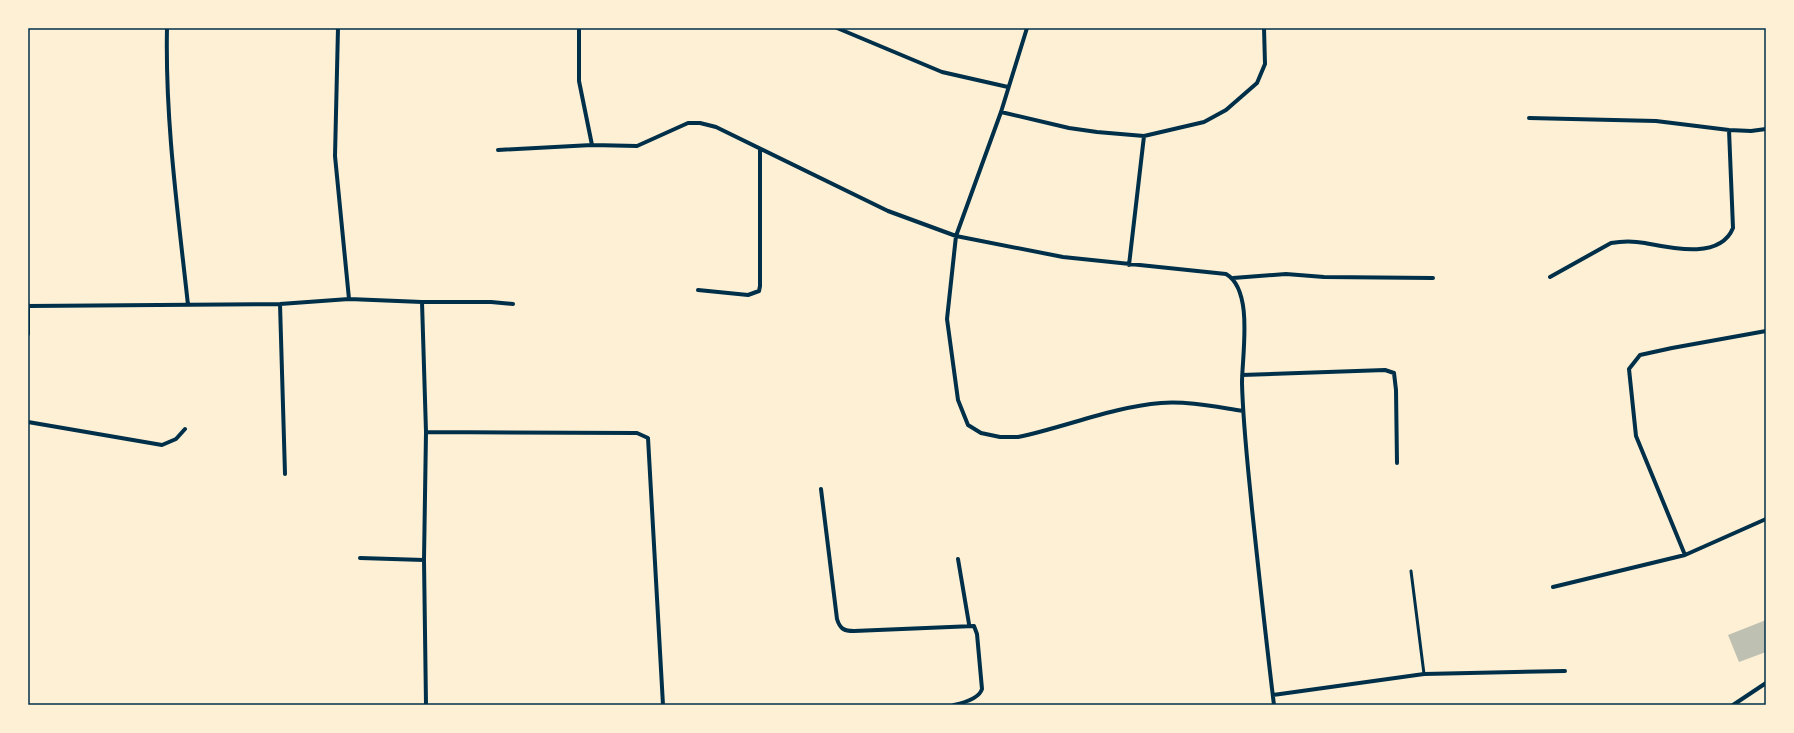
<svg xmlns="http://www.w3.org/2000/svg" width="1794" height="733" viewBox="0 0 1794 733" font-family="'Noto Sans',sans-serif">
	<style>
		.building { fill: #bec0b2 }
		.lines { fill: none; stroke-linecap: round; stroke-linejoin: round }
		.service { stroke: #003049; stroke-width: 3 }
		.minor { stroke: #003049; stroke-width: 4 }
		.neatline { fill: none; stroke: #003049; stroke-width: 1.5 }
	</style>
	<rect width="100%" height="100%" fill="#fdf0d5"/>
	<path class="building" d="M1766,620V652L1739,662L1728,635Z"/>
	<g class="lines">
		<path class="service" d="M1411,571L1424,674"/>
		<path class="minor" d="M167,28C165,121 178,213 188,305
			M338,28L335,156L349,299
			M579,28V81L592,145L637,146L688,123H700L716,127L888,211L956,236L1063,257L1226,274C1254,290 1242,355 1242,383C1243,425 1248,467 1252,509C1259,575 1266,640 1274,705
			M837,28L942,72L1008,87
			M1027,28L1001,112L956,236L947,319L958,400L968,425L981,433L1000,437H1018C1066,427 1112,407 1161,403C1188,401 1216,407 1243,411
			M1001,112L1069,128L1097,132L1144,136L1204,122L1226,110L1257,83L1265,64L1264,28
			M1529,118L1656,121L1729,130L1751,131L1766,129
			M498,150L592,145
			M1129,265L1144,136
			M1550,277L1611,243C1622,241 1634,241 1645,243C1671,248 1720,260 1733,228L1729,130
			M1233,278L1286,274L1324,277L1433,278
			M698,290L748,295L759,291L760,286V150
			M422,302H491L513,304
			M280,304L285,474
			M28,305V334
			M28,306L280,304L349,299L422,302L426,432L424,560L426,705
			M1242,375L1385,370L1394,373L1396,390L1397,463
			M28,422L162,445L176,439L185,429
			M426,432L637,433L648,438L663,705
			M821,489L837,619C840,629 844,631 854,631L974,626L977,634L982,689C979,699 963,703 954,705
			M1685,555L1636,436L1629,369L1640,355L1672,348L1766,331
			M360,558L424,560
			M958,559L969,624
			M1553,587L1685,555L1766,519
			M1273,695L1424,674L1565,671
			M1733,705L1766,683"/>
	</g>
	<rect width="1794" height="733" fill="none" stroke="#fdf0d5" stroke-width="58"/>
	<rect x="29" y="29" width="1736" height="675" class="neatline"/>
</svg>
